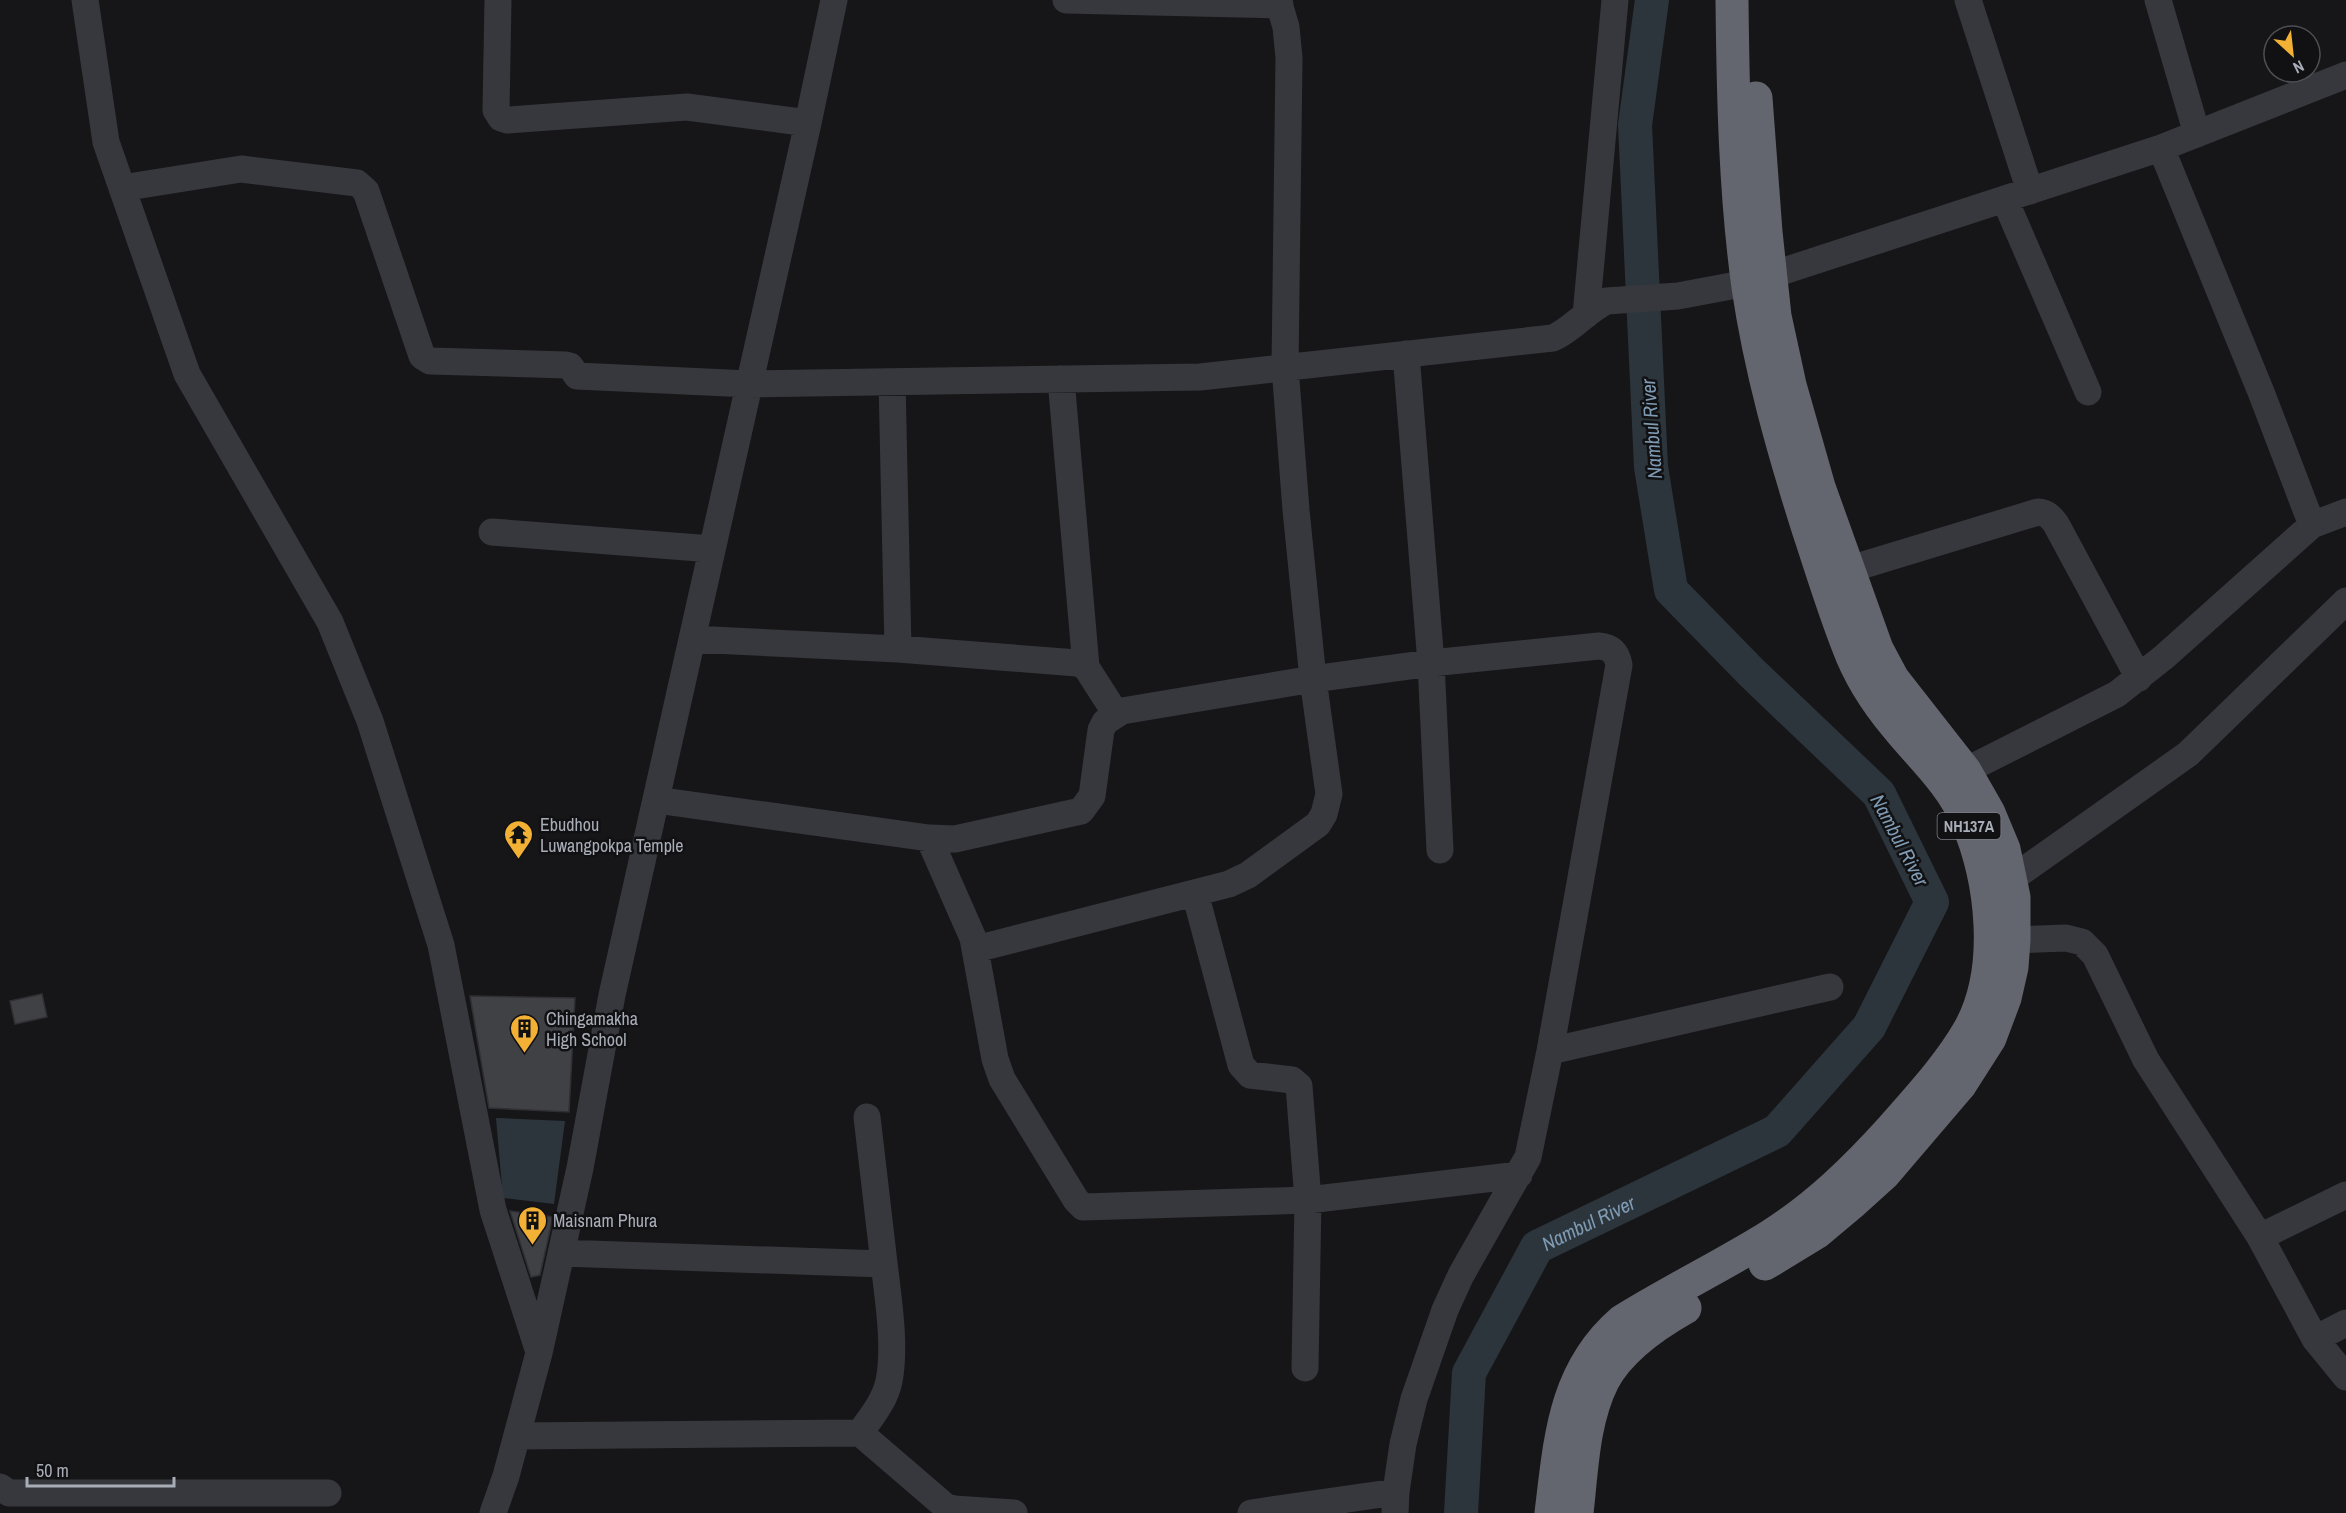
<svg xmlns="http://www.w3.org/2000/svg" width="2346" height="1513" viewBox="0 0 2346 1513" font-family="'Archivo Narrow',sans-serif">
	<style>
		.water { fill: #2c353c }
		.lines { fill: none; stroke-linecap: round; stroke-linejoin: round }
		.river { stroke: #2c353c; stroke-width: 34 }
		.building { fill: #404145; stroke: #303034; stroke-width: 1.5 }
		.minor { stroke: #37383d; stroke-width: 27 }
		.highway { stroke: #63666e; stroke-width: 33 }
		.labels { text-anchor: middle; dominant-baseline: central; stroke-width: 5; stroke-linejoin: round; paint-order: stroke }
		.shield { fill: #111113; stroke: #7b7e86; stroke-width: 1.5 }
		.shield-label { font-size: 16px; font-weight: bold; fill: #a8adb8 }
		.poi-label { font-size: 18px; fill: #a8adb8; stroke: #111113; text-anchor: start }
		.water-label { font-size: 20px; font-style: italic; fill: #7f9bb3; stroke: #111113 }
	</style>
	<rect width="100%" height="100%" fill="#161618"/>
	<path class="water" d="M496,1118L565,1121L554,1204L503,1198Z"/>
	<g class="lines">
		<path class="river" id="s1" d="M1461,1513L1469,1373L1537,1247L1777,1131L1869,1027L1932,902L1879,794L1751,672L1671,590L1651,467L1635,125L1652,0"/>
	</g>
	<path class="building" d="M42,994L47,1017L15,1024L10,1001Z
		M470,996L575,998L569,1112L489,1108Z
		M510,1211L553,1217L540,1275L531,1277Z"/>
	<g class="lines">
		<path class="minor" d="M85,0L106,142L187,374L330,622L370,721L441,945L493,1210L539,1352
			M498,0L496,110L501,118L507,120L687,107L808,123
			M1066,0L1280,5
			M1968,0L2030,191
			M2158,0L2197,134
			M2161,148L2261,392L2312,525
			M122,188L241,169L357,183L366,191L422,356L430,361L566,365L570,366L577,376L749,384L1200,377L1553,338C1573,329 1587,310 1607,301L1678,296L1747,283L2161,148L2346,75
			M2005,200L2088,392
			M1586,315L1615,0
			M1406,354L1431,663L1440,850
			M1061,379L1086,667
			M892,382L898,649
			M492,532L712,549
			M1847,570L2038,512C2047,513 2050,516 2056,524L2139,678
			M692,639L898,649L1077,663L1086,667L1116,714
			M1949,781L1965,771L2117,694L2164,657L2312,525L2346,512
			M656,800L929,838L955,839L1081,811L1092,796L1101,730L1105,722L1122,711L1313,679L1431,663L1599,646C1611,647 1617,653 1619,665L1550,1051L1528,1157L1461,1275L1445,1310L1414,1399L1403,1444L1396,1492L1395,1513
			M929,838L973,938L995,1059L1002,1079L1076,1200L1083,1207L1308,1200L1519,1175
			M2010,880L2188,754L2346,601
			M1195,893L1241,1065L1250,1075L1292,1080L1299,1086L1308,1200L1305,1368
			M2014,940L2066,938L2082,942L2095,955L2146,1060L2260,1237L2315,1339L2346,1377
			M976,949L1229,884L1248,875L1318,824L1324,814L1329,794L1313,679L1296,510L1285,367L1289,58L1286,27L1278,0
			M1550,1051L1830,987
			M2260,1237L2346,1195
			M561,1253L884,1264
			M2315,1339L2346,1323
			M860,1433C871,1417 885,1401 889,1381C896,1346 888,1298 884,1263C878,1214 873,1165 867,1117
			M517,1436L860,1433L945,1506L954,1509L1014,1513
			M0,1487L9,1493H328
			M493,1513L506,1476L539,1353L580,1168L612,995L808,123L834,0
			M1251,1513L1396,1492"/>
		<path class="highway" d="M1756,98L1766,232L1775,316L1790,385L1819,487L1877,649L1893,679L1965,771L1989,813L2004,849L2014,897V940L2012,967L2005,998L1990,1038L1960,1085L1884,1174L1853,1202L1816,1233L1765,1264
			M1551,1513C1560,1441 1563,1372 1622,1321C1670,1291 1722,1266 1770,1236C1817,1206 1855,1169 1892,1128C1919,1097 1949,1065 1969,1030C2003,969 1992,880 1966,819C1951,783 1920,756 1896,726C1876,702 1859,676 1848,646C1833,608 1821,568 1808,529C1783,450 1760,369 1748,287C1735,193 1733,95 1732,0
			M1577,1513C1582,1470 1583,1421 1603,1381C1620,1349 1655,1325 1685,1308"/>
	</g>
	<defs>
		<symbol id="temple-pin" viewBox="-11 -11 22 30"><path d="M0 17L-7.5 6A9.5 9.5 0 1 1 7.5 6Z" fill="#f2b134" stroke="#111113"/><path d="M0-6L5-2H3V0L6.5 2.5H4V6H1.5V3h-3V6H-4V2.5H-6.5L-3 0V-2H-5Z" fill="#111"/></symbol>
		<symbol id="building-pin" viewBox="-11 -11 22 30"><path d="M0 17L-7.5 6A9.5 9.5 0 1 1 7.5 6Z" fill="#f2b134" stroke="#111113"/><path d="M-4-6H4V6H1V3H-1V6H-4ZM-2.5-4.3h1.7v1.8h-1.7ZM.8-4.3h1.7v1.8H.8ZM-2.5-1h1.7V.8h-1.7ZM.8-1h1.7V.8H.8Z" fill="#111"/></symbol>
	</defs>
	<g fill-rule="evenodd">
		<use href="#temple-pin" x="502" y="818" width="33" height="45"/>
		<use href="#building-pin" x="508" y="1012" width="33" height="45"/>
		<use href="#building-pin" x="516" y="1204" width="33" height="45"/>
	</g>
	<g class="labels">
		<rect class="shield" x="1937.5" y="813" width="63" height="26" rx="4.5"/>
		<g class="shield-label">
			<text x="1969" y="826">NH137A</text>
		</g>
		<g class="poi-label">
			<text x="540" y="824">Ebudhou<tspan x="540" dy="21">Luwangpokpa Temple</tspan></text>
			<text x="546" y="1018">Chingamakha<tspan x="546" dy="21">High School</tspan></text>
			<text x="553" y="1220">Maisnam Phura</text>
		</g>
		<g class="water-label">
			<text transform="translate(1651 429) rotate(-94)">Nambul River</text>
			<text transform="translate(1900 840) rotate(62)">Nambul River</text>
			<text stroke="none"><textPath href="#s1" startOffset="340">Nambul River</textPath></text>
		</g>
	</g>
	<g transform="translate(2292 54) rotate(153)"><circle r="28" fill="#111113" stroke="#4d4f55" stroke-width="1.5"/>
	<path d="M0-4.5L10 22L0 15L-10 22Z" fill="#f2b134"/>
	<text y="-9" font-size="16" font-weight="bold" text-anchor="middle" fill="#a8adb8">N</text>
	</g>
	<path d="M27 1477v9h147v-9" fill="none" stroke="#a8adb8" stroke-width="3"/>
	<text x="36" y="1477" font-size="18" fill="#a8adb8" stroke="#111113" stroke-width="4.5" paint-order="stroke">50 m</text>
</svg>
